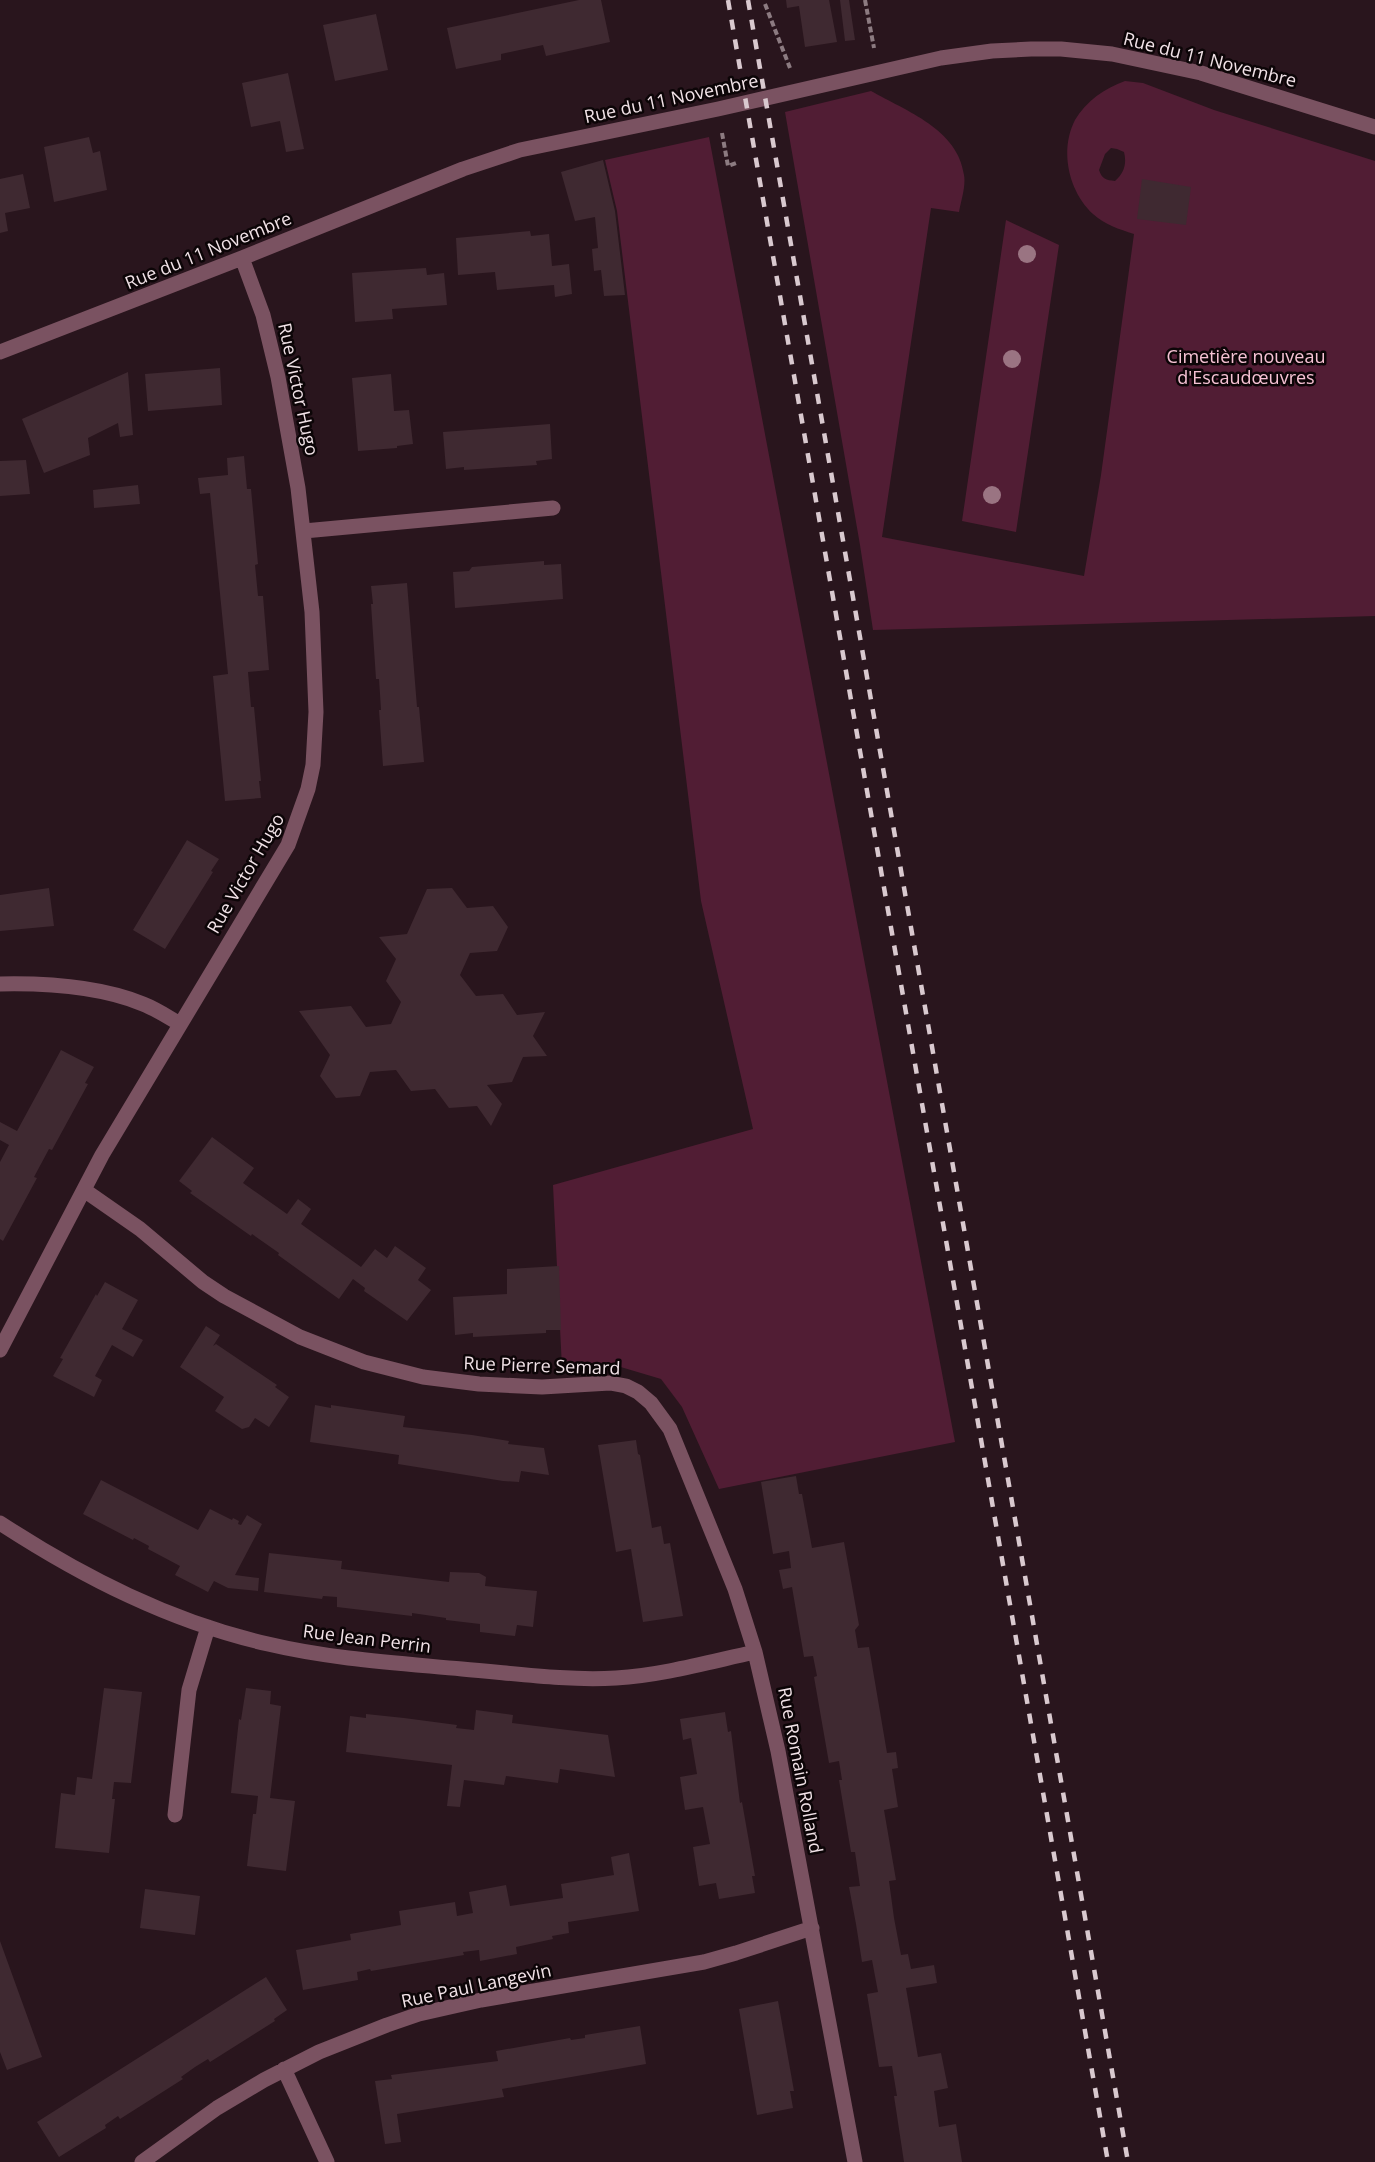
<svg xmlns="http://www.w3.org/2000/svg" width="1375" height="2162" viewBox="0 0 1375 2162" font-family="'Open Sans',sans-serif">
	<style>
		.green { fill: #511d34; fill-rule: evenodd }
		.building { fill: #3f2931 }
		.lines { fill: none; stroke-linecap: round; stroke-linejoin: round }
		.path { stroke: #8c7b81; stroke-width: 4; stroke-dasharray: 6 3; stroke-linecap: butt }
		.street { stroke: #7a5261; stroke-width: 15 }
		.rail { stroke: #d9c9cf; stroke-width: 4.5; stroke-dasharray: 10 10; stroke-linecap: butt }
		.tree { fill: #9a7482 }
		.labels { text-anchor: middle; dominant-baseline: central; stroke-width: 5; stroke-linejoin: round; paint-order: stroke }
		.street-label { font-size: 18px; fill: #f1e2e7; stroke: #0c0507 }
		.park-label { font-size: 18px; fill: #f6c2d4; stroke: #0c0507 }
	</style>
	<rect width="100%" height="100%" fill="#29151d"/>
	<path class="green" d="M1125,81L1143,83L1214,110L1375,161V616L873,630L860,545L785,112L871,91C906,111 958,129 964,175C966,186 961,201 959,212L931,208L882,537L1084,576L1101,475L1134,234C1119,229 1105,225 1093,214C1069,192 1059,151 1075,120C1086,101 1105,88 1125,81ZM1111,148L1117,149L1124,152C1127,164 1124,173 1115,181C1106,180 1102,179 1099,170L1105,154Z
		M709,137L955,1442L719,1489L682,1407L661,1379L614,1365L562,1368L553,1185L753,1129L701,901L617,211L605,160Z
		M1006,220L1059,245L1016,532L962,521Z"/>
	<path class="building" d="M579,0H601L610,42L546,56L543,45L501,54V60L456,69L447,28Z
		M786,0H829L837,42L805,47L799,6L787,8Z
		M840,0H849L855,40L845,41Z
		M376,14L388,70L335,81L323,25Z
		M288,73L304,149L286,152L280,121L251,127L242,83Z
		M89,137L93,153L100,151L107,190L54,202L44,147Z
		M603,160L615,211L625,295L604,296L601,270L594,271L592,249L598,248L595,217L575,221L561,172Z
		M23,174L30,208L5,213L8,231L0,233V179Z
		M1142,179L1191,187L1186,225L1137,219Z
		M530,231L531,236L549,234L552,266L569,264L572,294L555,297L554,285L497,290L495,272L458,275L456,238Z
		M426,268L427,275L444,273L447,305L392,309L393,319L355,322L352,273Z
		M220,368L222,405L148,411L145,374Z
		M128,372L133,435L120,437L118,423L88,438L90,455L44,473L22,419Z
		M391,374L394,411L409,410L413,444L397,446V448L358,451L352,378Z
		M550,424L552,459L536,461L537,465L464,470V467L446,469L443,432Z
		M244,456L247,489H251L258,564L255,565L258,596H263L269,670L248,672L251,707H254L261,781H259L261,798L225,801L213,676L228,674L210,493L200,494L198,478L228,475L227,458Z
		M26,460L30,494L0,496V461Z
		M138,485L140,504L94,508L93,490Z
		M544,561V565L561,564L563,599L455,608L453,572L469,571L472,567Z
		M407,583L417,707H419L424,762L383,766L379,710H381L380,694L379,679H376L371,604H373L371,586Z
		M187,840L219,859L211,871L213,872L165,949L133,930Z
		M49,888L54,926L0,931V895Z
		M452,888L467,908L493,906L508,927L497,951L470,953L460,975L476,996L503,994L517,1015L545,1012L533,1036L547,1056L523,1057L512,1082L487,1085L502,1104L491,1126L477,1106L449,1108L435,1089L411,1091L396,1070L370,1072L360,1096L336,1098L320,1076L330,1055L299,1011L351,1006L366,1027L391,1024L401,1002L386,981L396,959L379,937L407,934L427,889Z
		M61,1050L94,1067L85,1083L88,1084L52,1150L49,1149L34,1177L37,1178L3,1241L0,1239V1162L9,1145L0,1140V1122L17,1131Z
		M212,1137L254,1168L243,1183L287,1214L298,1199L311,1209L301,1224L361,1267L375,1249L387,1258L395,1246L426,1268L418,1280L431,1290L407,1321L364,1291L365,1288L353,1279L339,1299L278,1255L279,1253L252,1234L251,1236L190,1193L192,1191L179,1181Z
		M559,1266L561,1330H546V1333L473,1337V1333L455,1335L453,1297L507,1294V1269Z
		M105,1282L138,1300L122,1329L143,1340L133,1357L112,1345L95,1376L102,1380L94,1397L53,1376L63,1359L60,1358L96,1294L97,1296Z
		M206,1326L220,1335L213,1346L216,1344L277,1385L275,1387L289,1397L269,1427L255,1418L249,1427L242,1429L215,1411L224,1397L180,1367Z
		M315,1405L331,1408V1405L405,1416L403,1427L472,1435L509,1441L508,1444L544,1448L549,1475L521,1471L519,1482L503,1481L398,1464L399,1455L310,1442Z
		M636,1440L638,1454L640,1455L652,1528L661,1526L664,1544L670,1543L683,1616L643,1622L631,1549L616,1552L598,1445Z
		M796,1476L799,1494H802L812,1548L844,1542L859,1625L855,1630L858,1648L869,1647L887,1753L896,1752L898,1768L892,1769L898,1807L884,1810L896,1880L889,1881L894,1918L901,1955L908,1954L911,1969L934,1965L937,1983L906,1988L918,2057L941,2053L948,2088L934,2091L939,2127L956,2124L962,2162H904L894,2096H897L892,2066L879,2067L867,1994L878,1992L872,1960L862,1962L856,1924L849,1887L860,1886L855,1852H851L839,1780H842L839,1761L829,1763L814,1677L817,1676L813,1656L804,1657L792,1587L783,1589L779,1570L791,1568L789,1551L773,1554L761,1482Z
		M101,1480L198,1530L210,1509L232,1520L233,1518L239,1521L238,1524L241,1525L247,1515L262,1524L235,1575L259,1578L258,1591L228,1588L214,1581L208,1592L175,1575L180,1566L148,1549L149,1546L134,1538L133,1540L83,1514Z
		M269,1553L342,1561L341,1569L432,1580L449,1582L450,1572L479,1573L486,1577L485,1586L537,1591L533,1627L517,1625L515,1636L480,1632V1624L446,1620V1618L412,1613V1616L337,1607V1597L323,1596L322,1599L264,1592Z
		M104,1688L142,1692L131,1783L114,1782L112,1799H115L109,1853L55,1848L61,1793L75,1795L77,1777L92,1779Z
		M246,1688L271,1691L270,1704L281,1706L270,1798L295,1801L286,1871L247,1866L253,1814H256L258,1796L231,1793L239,1719L241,1720Z
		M476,1710L513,1715L512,1723L608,1735L615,1777L560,1769L558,1783L506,1776L504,1785L464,1780L460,1807L447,1806L452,1765L346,1752L350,1716L366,1718V1714L404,1718L457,1725L456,1728L474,1730Z
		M725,1712L728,1732L731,1731L740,1803L742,1802L755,1876H752L755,1893L719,1899L716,1883L699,1886L693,1847L710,1844L703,1807L685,1810L680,1777L697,1774L691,1738L683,1740L680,1719Z
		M629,1853L639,1911L568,1922L569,1933L552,1936L553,1939L516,1947L517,1954L480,1961L479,1950L463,1952L464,1955L371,1971L370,1969L357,1972L358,1980L303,1990L296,1950L351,1940L350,1934L401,1925L399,1911L455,1902L457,1916L473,1913L469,1892L506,1885L510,1906L563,1898L561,1884L614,1875L611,1857Z
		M145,1889L200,1896L195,1935L140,1928Z
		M0,1941L42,2057L7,2070L0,2052Z
		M266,1977L287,2010L274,2019L275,2021L210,2062L208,2059L195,2067L181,2077L183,2079L120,2119L118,2116L105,2125L106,2128L59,2157L37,2122Z
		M778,2001L794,2091H790L793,2108L757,2115L739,2009Z
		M640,2026L646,2064L502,2089L504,2097L397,2114L401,2142L385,2144L375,2081L392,2079L391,2075L498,2061L496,2051L570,2038L571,2040L585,2038V2035Z"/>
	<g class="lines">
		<path class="path" d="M865,0L874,48
			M765,4L790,68
			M722,133L728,166L736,163"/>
		<path class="street" d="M0,352L242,258L463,169L520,150L718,109L941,58L992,51L1031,49H1061L1112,54L1201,73L1375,127
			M304,531L553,508
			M0,984C47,983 99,986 143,1004C156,1009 168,1017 180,1024
			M84,1190L140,1229L203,1282L224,1296L300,1337L364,1362L423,1377L479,1384L542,1387L610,1383L626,1386L638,1392L651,1403L670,1429L735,1589L755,1652L778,1751L855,2162
			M0,1350L102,1155L288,845L308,789L313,765L316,712L312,612L298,488L278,377L263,315L242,258
			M0,1523C83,1577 171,1622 268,1644C331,1659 398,1663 462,1669C513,1673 565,1681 616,1678C663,1675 709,1662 755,1652
			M175,1815L189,1690L208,1627
			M284,2069L327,2162
			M142,2162L217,2108L264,2080L319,2052L387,2025L419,2014L481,2000L704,1962L736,1953L812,1928"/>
		<path class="rail" d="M728,0L1108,2162
			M748,0L1128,2162"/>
	</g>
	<g class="tree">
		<circle cx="1027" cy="254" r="9"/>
		<circle cx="1012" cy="359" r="9"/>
		<circle cx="992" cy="495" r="9"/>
	</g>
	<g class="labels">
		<g class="street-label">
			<text transform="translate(1210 59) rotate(14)">Rue du 11 Novembre</text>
			<text transform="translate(671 98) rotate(-12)">Rue du 11 Novembre</text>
			<text transform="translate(208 250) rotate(-22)">Rue du 11 Novembre</text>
			<text transform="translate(299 389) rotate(78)">Rue Victor Hugo</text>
			<text transform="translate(245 873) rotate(-60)">Rue Victor Hugo</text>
			<text transform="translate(542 1365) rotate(2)">Rue Pierre Semard</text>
			<text transform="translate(367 1638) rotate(7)">Rue Jean Perrin</text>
			<text transform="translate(801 1770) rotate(79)">Rue Romain Rolland</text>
			<text transform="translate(476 1985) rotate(-12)">Rue Paul Langevin</text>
		</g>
		<g class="park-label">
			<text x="1246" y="356">Cimetière nouveau<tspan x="1246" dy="21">d'Escaudœuvres</tspan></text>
		</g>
	</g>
</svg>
